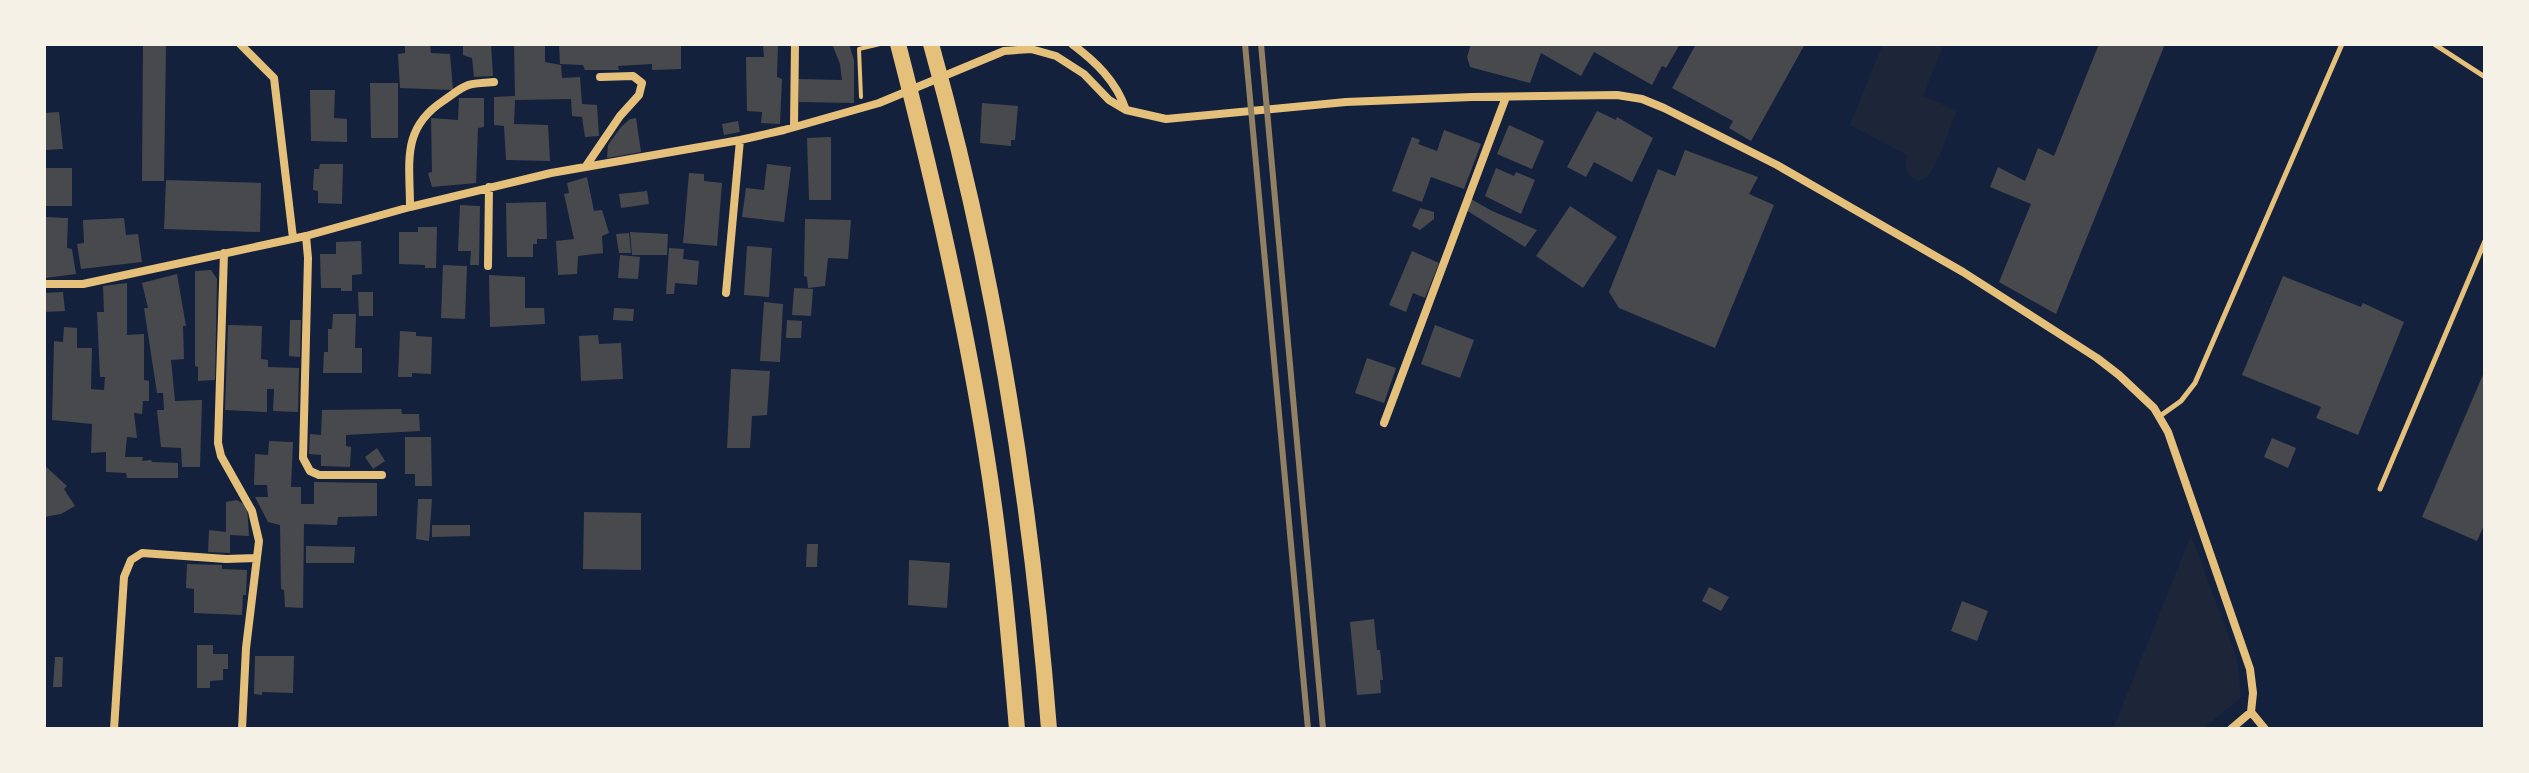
<svg xmlns="http://www.w3.org/2000/svg" width="2529" height="773" viewBox="0 0 2529 773" font-family="Figtree,sans-serif">
	<style>
		.green { fill: #1d2539 }
		.lines { fill: none; stroke-linecap: round; stroke-linejoin: round }
		.stream { stroke: #0b132b; stroke-width: 6 }
		.building { fill: #48494c }
		.path { stroke: #e5c07b; stroke-width: 4 }
		.service { stroke: #e5c07b; stroke-width: 5 }
		.minor { stroke: #e5c07b; stroke-width: 8 }
		.trunk { stroke: #e5c07b; stroke-width: 16 }
		.rail { stroke: #918062; stroke-width: 6 }
	</style>
	<rect width="100%" height="100%" fill="#14213d"/>
	<path class="green" d="M1883,44H1944L1923,96L1957,111C1949,129 1941,158 1930,173C1918,189 1901,175 1907,155L1850,125Z
		M2191,535L2237,659L2241,697L2203,729H2113Z"/>
	<g class="lines">
		<path class="stream" d="M2484,44L2485,45"/>
	</g>
	<path class="building" d="M143,44H166L164,181H142Z
		M405,44H430L431,53L450,54L453,90L400,88L398,54L405,53Z
		M463,44H491L493,76L474,77L472,58L463,55Z
		M514,44H545V62L561,65L562,78L580,77L582,104L597,105L599,136L585,137L582,117L572,116L571,99L515,100L514,124L548,125L550,161L506,160L504,126L494,125V97L515,96Z
		M559,44H681V69L652,70V64L618,66L619,70H585L583,65L560,64Z
		M763,44H778L777,77L782,79L780,124L761,123L762,112L747,111L746,57H764Z
		M832,44H849L854,60V103L799,102L798,79L842,80L840,64Z
		M1471,44H1680L1666,68L1662,66L1652,85L1594,52L1581,76L1541,53L1530,83L1470,67L1467,57Z
		M1696,44H1805L1751,141L1729,128L1733,121L1672,88Z
		M2099,44H2165L2056,314L1999,282L2031,204L1990,187L1998,167L2025,181L2038,148L2054,156Z
		M370,83H398V138H371Z
		M310,90H335L334,118L347,119V142L311,141Z
		M459,98H484V127L478,128L476,183L432,187L428,173L432,172L431,118L458,120Z
		M982,103L1018,106L1015,140H1011V146L980,143Z
		M1597,111L1616,120L1617,117L1653,138L1632,182L1594,162L1586,177L1567,167Z
		M59,112L63,149L44,150V113Z
		M636,118L641,152L607,158L608,145L621,127L630,119Z
		M738,121L740,132L724,135L722,124Z
		M1509,125L1544,141L1532,169L1497,154Z
		M1444,130L1481,144L1464,189L1431,177L1422,202L1392,191L1412,137L1420,140L1418,144L1437,151Z
		M831,137V200H809L807,138Z
		M1685,150L1758,177L1749,194L1774,205L1715,348L1619,308L1609,292L1658,169L1675,176Z
		M320,164H343L342,204L318,203V191L313,190L314,169H319Z
		M767,164L791,167L784,222L742,217L746,188L764,190Z
		M44,168H72V206H44Z
		M1496,168L1514,176L1516,172L1535,180L1521,214L1485,196Z
		M689,173L704,174V181L722,183L717,246L683,243Z
		M587,177L594,211L602,210L609,233L602,236L603,253L578,256L577,274L558,275L556,241L574,239L564,194L569,193L567,183Z
		M166,180L261,183L260,232L164,229Z
		M647,191L649,204L621,208L619,194Z
		M1471,199L1492,211L1537,230L1525,247L1466,210Z
		M546,202L547,239H537V244H533V257H507L506,203Z
		M460,205L480,206L479,265H470L471,251H458Z
		M1570,206L1617,237L1583,288L1536,256Z
		M1420,208L1434,212V219L1420,230L1412,226Z
		M44,217L68,218L67,248L72,249L76,274L45,278Z
		M124,218L126,235L138,234L142,262L81,269L77,244L84,243L83,220Z
		M805,219L851,220L848,259L828,258L825,286L808,288L807,277L804,276Z
		M418,227H437L436,268H425V265L399,264V232H418Z
		M630,232L668,234L667,255H632Z
		M629,233L631,253H619L616,234Z
		M361,241L362,274L352,275V291H341V288H321L320,254H336V242Z
		M747,246L772,248L769,297L744,295Z
		M669,248L684,249L683,259L699,261L697,285L675,283L674,294H666Z
		M1412,251L1439,263L1425,298L1413,293L1406,312L1389,305Z
		M620,255L640,257L638,279L618,278Z
		M443,265L467,266L465,319L441,318Z
		M211,270L217,279L215,380L198,381V367L195,366V271Z
		M177,274L186,326H183L184,359L171,360L175,401L202,400L200,467H182L181,448L161,447L157,410H164L163,393H157L144,308H148L142,283Z
		M489,275L525,277V308H544L545,324L490,327Z
		M2283,276L2361,307L2363,303L2404,322L2358,435L2316,418L2321,407L2242,375Z
		M127,283V335L144,334V380L149,381V401H143L142,414L134,413L137,438L127,437L125,457H143L142,461L151,460L152,462L178,463V478H127L126,473L106,472V452L91,453L92,424L52,420L54,341L63,342L64,327L77,328V348H92L91,389L104,390L105,377H100L97,312H104L103,286Z
		M794,288L813,289L811,316L792,315Z
		M63,292L65,311L44,312V293Z
		M358,292H373V316H359Z
		M764,302L783,304L780,362L760,361Z
		M614,308L634,309L633,321L613,320Z
		M333,314H356L355,348H362V373H323L324,352H328V329H332Z
		M290,320H301L300,357L289,356Z
		M787,320L802,321L801,338H786Z
		M228,325L262,326L261,359L268,360V367L299,368L298,412L273,411L274,389H267V412L225,410Z
		M1435,325L1474,340L1460,378L1421,364Z
		M400,331L416,332V336L432,337L431,374L412,373V377H398Z
		M598,335L599,344L621,343L623,379L581,381L579,336Z
		M1367,358L1396,368L1384,403L1355,393Z
		M731,369L770,371L767,415L752,416L750,448H727Z
		M2485,370V523L2477,541L2422,517Z
		M401,409L402,414H419L420,431L346,435V446L351,447L350,467L321,466V455L309,454L310,434L321,435L322,410Z
		M405,437H431L432,486H415V474H405Z
		M2272,438L2296,448L2288,468L2264,457Z
		M269,441L293,442L291,487H301V504H314V482L377,483V516L338,517L337,525L304,524L303,608L285,607L284,590L281,589L280,525L268,522L255,497H268L267,485H254L255,454L268,455Z
		M377,448L385,461L373,469L365,457Z
		M44,465L67,486L64,489L75,506L61,514L44,517Z
		M418,499H432L429,541L416,539Z
		M237,500L247,506L249,536L230,535V553L208,552L209,530L226,532V502Z
		M584,512L641,513V570L583,569Z
		M432,525H470V536L432,537Z
		M807,544H818L817,567H806Z
		M306,546L355,547L354,563H306Z
		M909,560L950,563L947,608L908,605Z
		M187,564L222,565V569L247,570L246,595H243L242,615L194,613V589L186,588Z
		M1709,587L1729,597L1721,611L1702,601Z
		M1962,601L1988,611L1977,641L1951,631Z
		M1374,619L1377,650H1380L1383,680H1380L1381,693L1357,695L1350,622Z
		M197,645H213V654H228V669H223V680L210,681V688H197Z
		M255,656H294L293,693L262,692V695L254,694Z
		M55,657H63L62,687H53Z"/>
	<g class="lines">
		<path class="path" d="M861,97L859,49L880,44"/>
		<path class="service" d="M2434,44L2485,77
			M2160,416L2181,401L2195,383L2342,44
			M2380,489L2485,241"/>
		<path class="minor" d="M240,44L274,78L293,238
			M1072,44C1096,62 1116,81 1126,110
			M794,126L795,44
			M586,166L620,116L639,95L642,83L633,76L600,77
			M410,207C410,162 401,129 443,101C467,84 463,84 494,82
			M306,236L308,258L303,458L310,471L319,475H382
			M224,253L218,443L221,456L252,511L259,541L246,648L242,729
			M488,266L489,187
			M44,284H83L306,236L410,207L551,173L740,140L784,130L879,103L1004,51L1031,49L1056,56L1084,74L1109,100L1126,110L1166,119L1346,102L1472,97L1617,95L1642,99L1664,108L1777,165L1963,272L2097,358L2119,375L2154,408L2168,432L2250,669L2253,693L2251,712L2265,729
			M726,293L740,140
			M1384,423L1506,97
			M114,729L124,577L131,560L142,553L226,559L256,558
			M2231,729L2251,712"/>
		<path class="trunk" d="M898,44C933,179 964,314 986,452C1001,544 1009,636 1017,729
			M931,44C994,268 1031,497 1049,729"/>
		<path class="rail" d="M1245,44L1308,729
			M1261,44L1323,729"/>
	</g>
	<rect width="2529" height="773" fill="none" stroke="#f6f1e7" stroke-width="92"/>
</svg>
